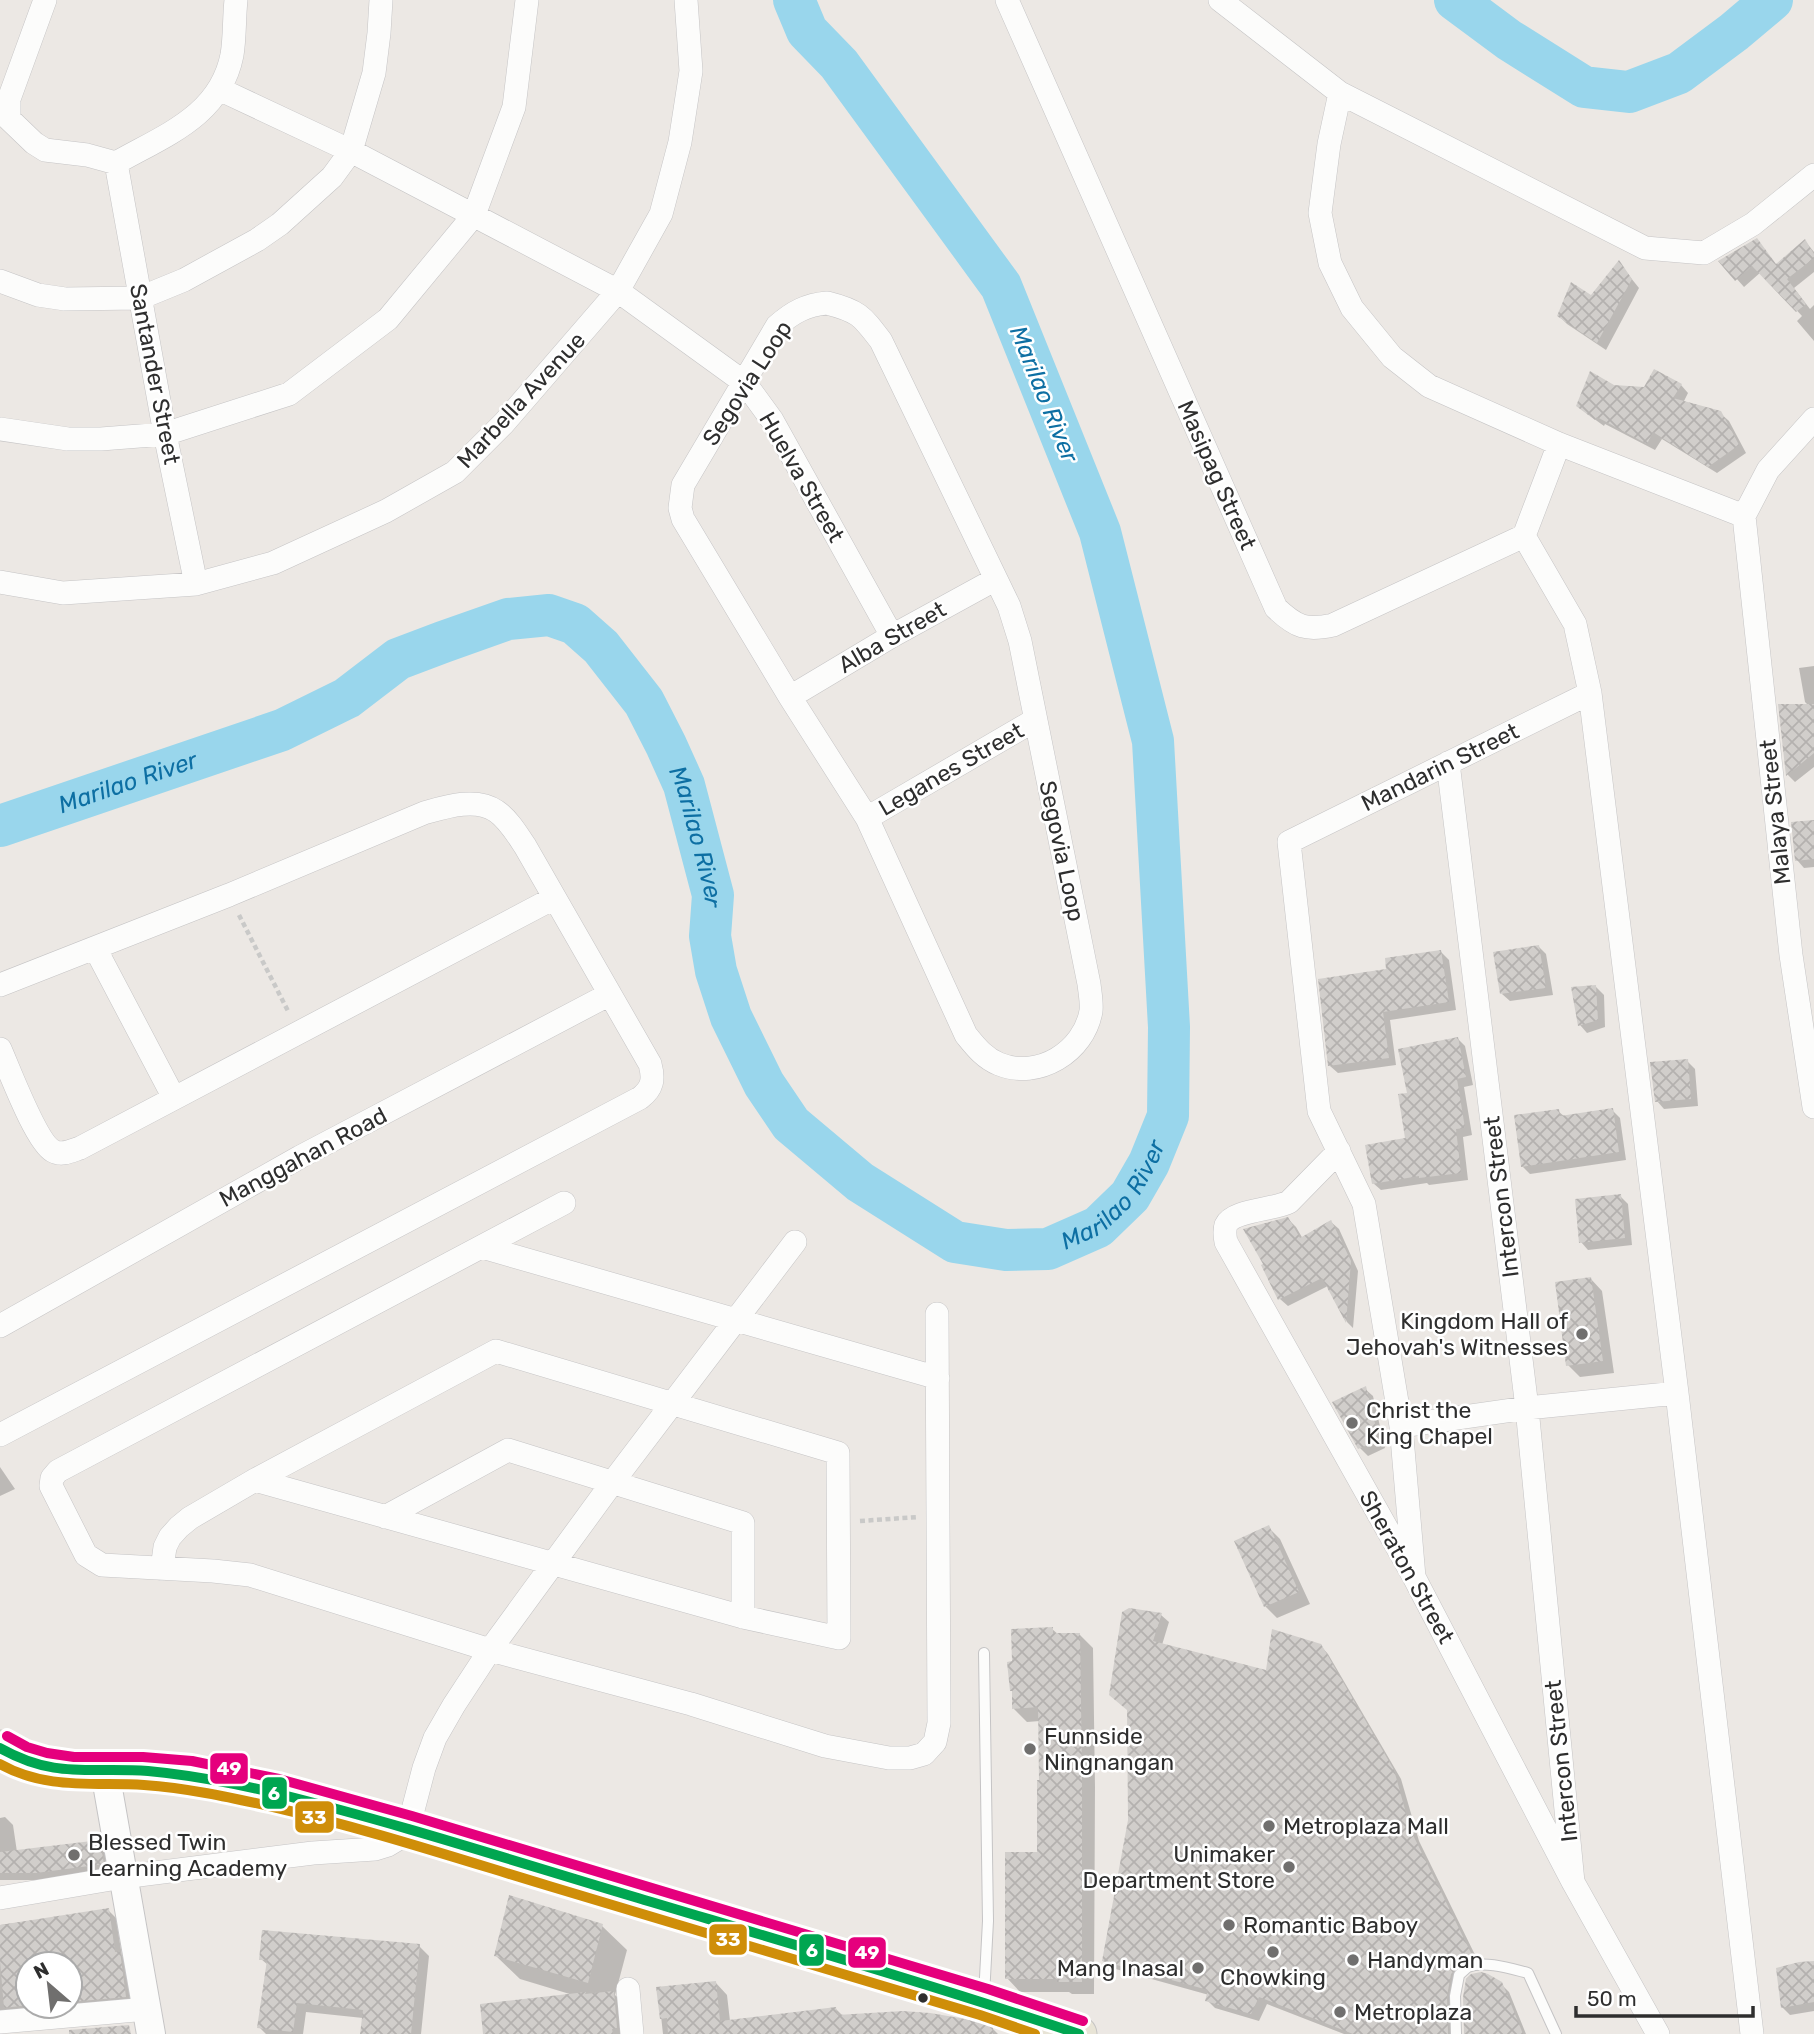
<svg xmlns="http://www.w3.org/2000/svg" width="1814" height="2034" viewBox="0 0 1814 2034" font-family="Rubik,sans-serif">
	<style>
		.shadow { fill: #0003; fill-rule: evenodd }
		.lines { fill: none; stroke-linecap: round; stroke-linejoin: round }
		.river { stroke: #99d6ec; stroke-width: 42 }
		.building { fill: url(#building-cross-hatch) }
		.service-casing { stroke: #c5c4c5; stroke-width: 12 }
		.minor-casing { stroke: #c5c4c5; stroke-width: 24 }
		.tertiary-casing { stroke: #c5c4c5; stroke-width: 30 }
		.primary-casing { stroke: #c6c5c4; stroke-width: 37 }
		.path { stroke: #c9c9c8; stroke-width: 4.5; stroke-dasharray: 5 3.5; stroke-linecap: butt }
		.service { stroke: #fcfcfb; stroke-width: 10 }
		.minor { stroke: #fcfcfb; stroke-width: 23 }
		.tertiary { stroke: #fcfcfb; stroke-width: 28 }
		.primary { stroke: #e8e4d6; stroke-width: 35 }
		.bus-1-casing { stroke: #fff; stroke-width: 16 }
		.bus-2-casing { stroke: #fff; stroke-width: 16 }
		.bus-3-casing { stroke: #fff; stroke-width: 16 }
		.bus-1 { stroke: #00a651; stroke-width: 10 }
		.bus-2 { stroke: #cf8e09; stroke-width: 10 }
		.bus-3 { stroke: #e5007d; stroke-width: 10 }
		.poi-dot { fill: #706f6e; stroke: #fff; stroke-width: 2.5 }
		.bus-dot { fill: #2e2e2e; stroke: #fff; stroke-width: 2.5 }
		.labels { text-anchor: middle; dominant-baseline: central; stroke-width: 5; stroke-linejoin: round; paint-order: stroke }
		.street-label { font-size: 23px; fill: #2e2e2e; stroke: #fff }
		.poi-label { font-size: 23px; fill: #2e2e2e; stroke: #fff; text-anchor: start }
		.water-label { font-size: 24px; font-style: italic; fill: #0d6fa3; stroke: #fff }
		.line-badge { stroke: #fff; stroke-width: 2.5 }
		.badge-label { font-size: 19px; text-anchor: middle; font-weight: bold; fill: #fff }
	</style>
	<defs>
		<pattern id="building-cross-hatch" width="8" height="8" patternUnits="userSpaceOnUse" patternTransform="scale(1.75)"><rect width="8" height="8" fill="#d1cecb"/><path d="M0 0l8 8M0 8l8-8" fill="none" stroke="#b4b1af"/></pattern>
	</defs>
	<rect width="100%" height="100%" fill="#ece8e4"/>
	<path class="shadow" d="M1805,241L1814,252V272L1794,288L1810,309L1814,305V341L1797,321L1802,316L1761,272L1744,287L1721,261L1777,265Z
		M1619,263L1639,288L1606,350L1567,324L1559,316L1592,297Z
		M1681,385L1688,393L1683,403L1720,413L1729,421L1746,453L1717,473L1662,439L1655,450L1605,424L1604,426L1586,413L1614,386L1645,389Z
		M1814,666V767L1795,782L1788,775L1780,706H1809L1805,702L1799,668Z
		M1814,821V867L1804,868L1797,860Z
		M1538,946L1546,954L1553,995L1510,1001L1502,994Z
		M1441,952L1449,960L1456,1010L1390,1020L1396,1065L1338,1073L1330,1066L1388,970Z
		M1596,987L1604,995L1605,1027L1587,1033L1580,1025Z
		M1457,1038L1465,1046L1473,1085L1464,1087L1472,1135L1463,1137L1468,1180L1429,1185L1427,1183L1381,1190L1373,1183L1407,1140L1409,1094Z
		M1687,1061L1695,1069L1698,1106L1664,1109L1657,1101Z
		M1612,1110L1620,1118L1626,1160L1530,1174L1522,1166L1558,1111L1565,1117Z
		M1620,1196L1628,1204L1632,1245L1588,1250L1581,1242Z
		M1288,1219L1296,1227L1303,1239L1331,1222L1339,1229L1358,1271L1353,1328L1347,1322L1328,1286L1288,1306L1280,1299Z
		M1590,1278L1602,1291L1614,1373L1580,1377L1568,1365Z
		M1365,1389L1373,1396L1385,1448L1368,1456L1360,1448L1334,1403Z
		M0,1467L15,1489L0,1496Z
		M1268,1527L1280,1539L1310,1604L1277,1618L1265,1606Z
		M1161,1615L1169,1622L1162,1645L1267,1673L1320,1645L1328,1654L1401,1779L1419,1841L1480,1965L1470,1969L1458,1982L1456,2034H1344L1267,2004L1259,2021L1215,2008L1207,2000L1209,1995L1112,1968L1104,1960L1130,1820L1129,1711Z
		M1052,1629L1059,1635H1080L1093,1648L1095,1787L1094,1994H1072L1069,1992H1020L1007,1978L1039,1854L1040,1721L1027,1722L1014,1709V1693L1012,1691L1014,1663Z
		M5,1817L13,1825L17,1852L99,1842L107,1850L111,1871L45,1880H0V1818Z
		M108,1910L116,1918L122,1956L127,1961L133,2004L0,2018V1925ZM28,1964H70V2006H28Z
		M602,1926L627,1950L615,1995L638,2017L640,2034H485L573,1995L520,1979L495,1955Z
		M419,1946L429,1956L421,2034H362L363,2018L306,2012L303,2034H266L259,2027L268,1965L261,1959Z
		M1814,1963V2011L1790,2015L1782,2007Z
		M716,1983L727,1995L730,2021L836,2009L843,2016L991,2027L998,2034H663L658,1989Z
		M1500,1983L1509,1992L1526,2034H1465Z"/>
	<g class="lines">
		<g class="river">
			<path d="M1455,0L1509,40L1584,87L1629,92L1679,73L1734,32L1772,0"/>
			<path id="s1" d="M0,826L282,730L347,698L398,659L443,642L508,619L549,615L575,624L601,647L644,702L666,745L684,785L713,895L710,936L716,971L731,1017L764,1084L791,1124L860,1182L955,1242L1006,1250L1048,1249L1098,1227L1130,1196L1149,1163L1168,1116L1169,1027L1153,741L1100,532L1001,286L839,64L807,31L794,0"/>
		</g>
	</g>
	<path class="building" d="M1757,238L1776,264L1805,239L1814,254V258L1787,279L1806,304L1796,312L1752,266L1735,281L1718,261Z
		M1619,260L1632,279L1597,343L1557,316L1571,282L1591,295Z
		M1654,369L1682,384L1673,398L1721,411L1739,445L1708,467L1653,432L1647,444L1597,417L1595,420L1576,406L1590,371L1614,385L1644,387Z
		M1778,704H1814V753L1786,776Z
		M1814,820V859L1795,861L1791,822Z
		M1539,945L1546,988L1500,994L1493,952Z
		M1441,950L1449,1002L1383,1012L1389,1058L1328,1066L1318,979L1386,969L1385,958Z
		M1596,985L1598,1020L1578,1026L1571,987Z
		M1458,1037L1466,1077L1457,1079L1465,1128L1456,1129L1461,1173L1419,1178V1176L1372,1184L1365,1145L1405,1138L1398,1094L1407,1093L1398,1049Z
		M1688,1059L1691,1099L1655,1102L1650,1062Z
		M1613,1108L1619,1152L1521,1167L1514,1115L1559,1109L1560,1116Z
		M1621,1194L1625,1238L1579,1243L1575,1199Z
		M1288,1217L1300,1238L1331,1220L1351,1261L1346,1323L1322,1278L1278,1300L1261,1265L1263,1264L1243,1229Z
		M1591,1277L1603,1361L1566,1366L1555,1282Z
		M1366,1386L1379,1440L1358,1449L1332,1402Z
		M1269,1525L1299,1592L1264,1607L1234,1541Z
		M1129,1608L1162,1613L1153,1641L1266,1670L1272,1629L1321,1644L1394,1770L1411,1831L1473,1957L1462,1962L1451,1974L1447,1996L1448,2034H1353L1259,1997L1251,2014L1205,2001L1208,1990L1102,1961L1128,1820L1127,1710L1109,1695L1122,1612Z
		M1053,1627V1633H1080L1082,1772V1982H1057V1979H1005V1852H1037V1780H1039L1038,1707L1012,1709V1691H1010L1007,1662L1012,1661L1011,1629Z
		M100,1840L104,1864L36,1873H0V1852Z
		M509,1895L603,1924L588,1983L494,1956Z
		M109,1908L115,1952L120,1951L126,1997L70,2002V1964H28V2005L4,2008L0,1961V1925Z
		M262,1930L420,1944L411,2034H360L363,2010L297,2003L293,2032L257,2028L267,1960H259Z
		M1814,1961V2002L1781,2008L1776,1968L1799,1962Z
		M1481,1972L1488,1974L1502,1982L1523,2034H1464L1463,1997L1466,1979L1471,1974Z
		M716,1981L720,2021L836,2007L837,2015L903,2011L930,2013L978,2021L993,2026V2034H668L667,2018L660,2019L656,1987Z
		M614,1991L617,2028L612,2029L613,2034H483L480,2004L586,1992L585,1994Z
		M129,2025L131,2034H69V2030Z"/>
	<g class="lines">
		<defs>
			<path id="service" d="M984,1653L988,1921L984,1996
				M1456,2034L1455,1996L1459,1975C1462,1972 1465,1969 1468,1967C1484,1960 1512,1969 1528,1973L1556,2034"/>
			<path id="minor" d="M45,0L9,99V119L34,143L45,150L87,155L116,163C165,135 220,116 232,55C235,37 234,18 236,0
				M1007,0L1276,608C1296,627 1306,631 1333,625L1524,536L1559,444
				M1220,0L1340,93L1645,248L1704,253L1753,224L1814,175
				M219,89L351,151L618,291L745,383L772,420L892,636
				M1340,93L1329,144L1320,213L1330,263L1352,308L1392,357L1429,386L1559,444L1744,516
				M116,163L165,434L196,584
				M0,281L38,295L65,299L140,298L184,280L257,240L280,224L332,177L351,151L374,73L379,33L381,0
				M827,303C859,311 862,316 881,341L1009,606L1020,641L1089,984C1090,993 1092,1003 1091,1011C1084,1052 1038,1080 999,1064C984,1058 975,1046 966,1035L867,818L790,697L683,519L680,508L683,485L777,326C793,312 806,305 827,303Z
				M0,429L68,439H101L165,434L289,394L388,319L474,215L514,107L527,0
				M1744,516L1791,955L1814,1107
				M1744,516L1768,470L1814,419
				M1524,536L1575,624L1590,693L1677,1393L1752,2034
				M0,582L63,593L196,584L273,563L386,511L455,472L504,423L618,291L661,214L680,142L691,71L686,0
				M790,697L892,636L996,579
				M1448,763L1527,1408L1573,1882
				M867,818L1035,720
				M95,948L174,1098
				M0,985L229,895L424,813C445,807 476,797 496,811C508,819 517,834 525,846L650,1064C654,1079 653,1088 640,1098L0,1435
				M0,1049C9,1069 36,1142 53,1151C62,1156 71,1151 80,1148L554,898
				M1339,1151L1289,1202C1273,1210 1233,1210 1226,1225C1224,1231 1225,1237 1226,1242L1414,1577L1573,1882L1658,2034
				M564,1203L58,1471L52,1478L51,1486L86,1555L102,1565L213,1571L250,1575L490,1650L691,1704L825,1746L889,1758H910L924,1754L935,1742L939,1723L937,1314
				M482,1247L938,1378
				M0,1326L300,1157L610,994
				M1401,1426L1527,1408L1677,1393
				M385,1517L508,1450L743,1523V1617
				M162,1569L165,1547L170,1537L179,1527L190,1518L255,1480L496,1351L838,1453L839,1638L743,1617L255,1480
				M1414,1577L1401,1426L1364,1204L1319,1111L1289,842L1590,693
				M0,1898L123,1877L313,1853L375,1849L388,1845L398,1839L408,1829L424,1768L435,1738L454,1705L490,1650L612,1483L795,1242
				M628,1989L632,2034
				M0,2022L147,2009"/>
			<path id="tertiary" d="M105,1772L151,2034"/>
			<path id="primary" d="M0,1748L21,1760L44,1767L73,1771H143L191,1775L275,1793L408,1829L984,2002L1079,2034"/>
		</defs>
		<use href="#service" class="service-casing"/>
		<use href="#minor" class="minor-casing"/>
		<use href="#tertiary" class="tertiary-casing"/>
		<use href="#primary" class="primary-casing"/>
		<path class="path" d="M239,915L289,1013
			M860,1521L918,1517"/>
		<use href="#service" class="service"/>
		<use href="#minor" class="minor"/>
		<use href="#tertiary" class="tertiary"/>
		<use href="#primary" class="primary"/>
		<defs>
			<path id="bus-1" d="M0,1748C55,1779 89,1767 148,1771C191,1775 233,1783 275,1793C397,1823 517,1862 638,1898C785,1942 933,1985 1079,2034"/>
			<path id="bus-2" d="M0,1764C46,1790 94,1782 144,1785C187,1788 228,1797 269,1806C364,1828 456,1858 549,1886C693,1929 836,1972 980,2015L1035,2034"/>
			<path id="bus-3" d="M7,1736L27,1747L47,1753L74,1757H143L192,1761L279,1779L412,1816L988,1989L1083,2021"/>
		</defs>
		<use href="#bus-1" class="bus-1-casing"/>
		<use href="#bus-2" class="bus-2-casing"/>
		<use href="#bus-3" class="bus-3-casing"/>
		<use href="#bus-1" class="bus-1"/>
		<use href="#bus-2" class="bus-2"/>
		<use href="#bus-3" class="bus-3"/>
	</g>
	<g class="poi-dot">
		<circle cx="1582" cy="1334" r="7"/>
		<circle cx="1352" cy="1423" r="7"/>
		<circle cx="1030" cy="1749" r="7"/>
		<circle cx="1269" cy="1826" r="7"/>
		<circle cx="74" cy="1855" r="7"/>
		<circle cx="1289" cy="1867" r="7"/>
		<circle cx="1229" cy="1925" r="7"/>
		<circle cx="1273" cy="1952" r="7"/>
		<circle cx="1353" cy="1960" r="7"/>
		<circle cx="1198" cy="1968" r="7"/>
		<circle cx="1340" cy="2012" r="7"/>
	</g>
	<circle class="bus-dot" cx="923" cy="1998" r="6"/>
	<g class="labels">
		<g class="street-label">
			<text transform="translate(155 374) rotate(79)">Santander Street</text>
			<text transform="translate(747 383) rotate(-57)">Segovia Loop</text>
			<text transform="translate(521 400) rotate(-47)">Marbella Avenue</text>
			<text transform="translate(1217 475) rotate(66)">Masipag Street</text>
			<text transform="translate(802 477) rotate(60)">Huelva Street</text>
			<text transform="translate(892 637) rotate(-30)">Alba Street</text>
			<text transform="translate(1440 767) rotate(-26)">Mandarin Street</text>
			<text transform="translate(951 769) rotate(-30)">Leganes Street</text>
			<text transform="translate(1775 812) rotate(-96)">Malaya Street</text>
			<text transform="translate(1062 851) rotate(78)">Segovia Loop</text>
			<text transform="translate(303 1157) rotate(-28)">Manggahan Road</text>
			<text transform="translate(1501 1197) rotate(-97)">Intercon Street</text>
			<text transform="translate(1407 1567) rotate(61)">Sheraton Street</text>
			<text transform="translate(1561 1761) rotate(-96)">Intercon Street</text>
		</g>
		<g class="poi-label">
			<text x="1568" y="1321" text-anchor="end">Kingdom Hall of<tspan x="1568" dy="26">Jehovah's Witnesses</tspan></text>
			<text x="1366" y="1410">Christ the<tspan x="1366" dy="26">King Chapel</tspan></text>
			<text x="1044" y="1736">Funnside<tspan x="1044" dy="26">Ningnangan</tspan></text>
			<text x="1283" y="1826">Metroplaza Mall</text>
			<text x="88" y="1842">Blessed Twin<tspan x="88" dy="26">Learning Academy</tspan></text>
			<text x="1275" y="1854" text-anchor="end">Unimaker<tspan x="1275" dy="26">Department Store</tspan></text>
			<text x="1243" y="1925">Romantic Baboy</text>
			<text x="1367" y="1960">Handyman</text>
			<text x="1184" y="1968" text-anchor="end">Mang Inasal</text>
			<text x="1273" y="1977" text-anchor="middle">Chowking</text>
			<text x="1354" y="2012">Metroplaza</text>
		</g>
		<g class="water-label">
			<text transform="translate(1044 394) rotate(68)">Marilao River</text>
			<text stroke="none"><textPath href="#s1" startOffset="135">Marilao River</textPath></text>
			<text stroke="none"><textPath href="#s1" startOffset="870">Marilao River</textPath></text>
			<text stroke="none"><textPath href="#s1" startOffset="1563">Marilao River</textPath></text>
		</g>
	</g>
	<g class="line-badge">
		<rect x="209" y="1752" width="40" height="33" rx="7" fill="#e5007d"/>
		<rect x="261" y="1776" width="27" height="34" rx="7" fill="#00a651"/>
		<rect x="294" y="1800" width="41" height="34" rx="7" fill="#cf8e09"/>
		<rect x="708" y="1923" width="40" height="33" rx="7" fill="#cf8e09"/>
		<rect x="798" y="1933" width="27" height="34" rx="7" fill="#00a651"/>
		<rect x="847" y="1936" width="40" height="33" rx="7" fill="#e5007d"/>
	</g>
	<g class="badge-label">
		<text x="229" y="1775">49</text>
		<text x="274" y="1800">6</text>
		<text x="314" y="1824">33</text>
		<text x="728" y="1946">33</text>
		<text x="812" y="1957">6</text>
		<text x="867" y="1959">49</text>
	</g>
	<g transform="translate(49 1985) rotate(332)"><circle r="33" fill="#ffffff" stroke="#ababab" stroke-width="2"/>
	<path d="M0-5L12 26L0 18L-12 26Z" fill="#706f6e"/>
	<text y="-10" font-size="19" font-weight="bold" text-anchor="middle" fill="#2e2e2e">N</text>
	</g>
	<path d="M1576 2006v10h177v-10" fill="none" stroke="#2e2e2e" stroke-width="3.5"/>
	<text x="1587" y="2006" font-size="21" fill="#2e2e2e" stroke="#ffffff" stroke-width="5" paint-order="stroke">50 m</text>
</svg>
